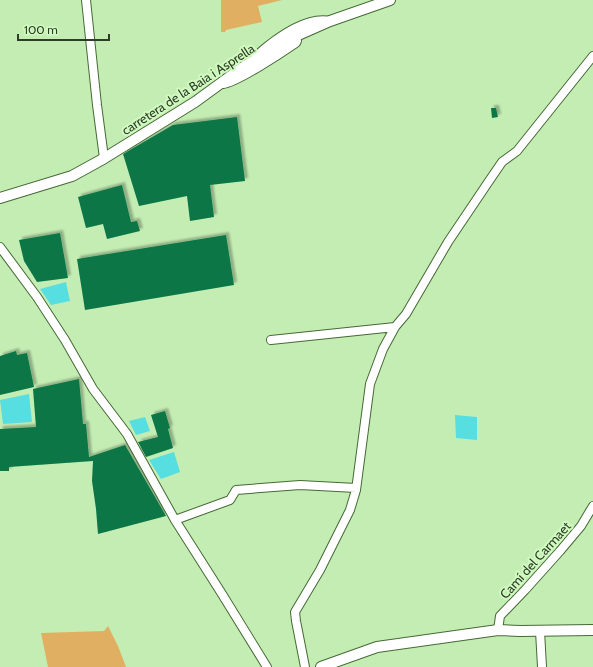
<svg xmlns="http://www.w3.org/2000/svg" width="593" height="667" viewBox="0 0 593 667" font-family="Cabin,sans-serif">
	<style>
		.green { fill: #e1af62 }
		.water { fill: #56dee0 }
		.building { fill: #097646; filter: url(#shadow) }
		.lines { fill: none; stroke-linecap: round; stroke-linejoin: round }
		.minor-casing { stroke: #466936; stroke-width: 10 }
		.major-casing { stroke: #466936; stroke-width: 12 }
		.minor { stroke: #fff; stroke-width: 8 }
		.major { stroke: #fff; stroke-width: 10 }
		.labels { text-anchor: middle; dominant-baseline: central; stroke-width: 4; stroke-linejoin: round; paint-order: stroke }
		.street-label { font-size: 13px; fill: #2d3d26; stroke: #d1fac0 }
	</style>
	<defs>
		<filter id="shadow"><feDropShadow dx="3" dy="-3" stdDeviation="1" flood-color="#0004"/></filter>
	</defs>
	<rect width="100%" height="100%" fill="#c4edb3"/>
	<path class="green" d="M221,0H282L258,6L262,22L226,30L225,32H221Z
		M108,626L118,646L126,667H48L41,633L104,631Z"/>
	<path class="water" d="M66,282L70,301L51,305L40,289Z
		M29,394L32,422L3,424L0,400Z
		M455,415L477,417V440L456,438Z
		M145,417L150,431L136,435L129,421Z
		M174,452L180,472L161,479L149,460Z"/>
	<path class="building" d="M233,60L236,64L230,68L227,64Z
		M491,108H496L498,117L492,118Z
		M237,117L245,181L210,185L214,217L190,221L187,196L139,206L123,154L173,125Z
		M122,185L131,222L137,221L140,231L107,239L103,224L86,228L78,197Z
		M60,233L68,278L37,282L24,261L19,240Z
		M226,235L234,285L85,310L77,259Z
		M16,351L17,355L27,353L34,387L0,395V356Z
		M79,379L83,424H86L89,457L125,445L166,516L98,534L96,509L92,481L93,461L9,467V471H0V429L36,427L33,389Z
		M165,411L170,428L168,429L173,448L146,457L138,442L158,437L151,415Z"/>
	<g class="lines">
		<defs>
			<path id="minor" d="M86,0L97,105L104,158
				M256,56C274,40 304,16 330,21
				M223,84C236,83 283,52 296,43L297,41L296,36L292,30
				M0,247L37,297L65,340L93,389L127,434L175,520L222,594L267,667
				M271,340L395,327
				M175,520L230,500L236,490L300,485L356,488
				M498,630L500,616L525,590L560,551L581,526L593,506
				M540,631L542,667
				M305,667L296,621L295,612L320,570L350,510L356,490L370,384L383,349L395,327L406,314L448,242L487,184L502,162L517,151L593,56"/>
			<path id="major" d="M0,198L72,176L103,159L195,102L243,67L296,36L330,21L390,0
				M321,667L377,647L498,630L520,631L593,630"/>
		</defs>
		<use href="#minor" class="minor-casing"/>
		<use href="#major" class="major-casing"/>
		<use href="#minor" class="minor"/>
		<use href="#major" class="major"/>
	</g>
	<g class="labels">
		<g class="street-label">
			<text transform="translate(188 89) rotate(-33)">carretera de la Baia i Asprella</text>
			<text transform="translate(535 560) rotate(-48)">Camí del Carmaet</text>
		</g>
	</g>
	<path d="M18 34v6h91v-6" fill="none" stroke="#2d3d26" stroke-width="2"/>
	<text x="24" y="34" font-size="12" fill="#2d3d26" stroke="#d1fac0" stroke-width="3" paint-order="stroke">100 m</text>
</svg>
